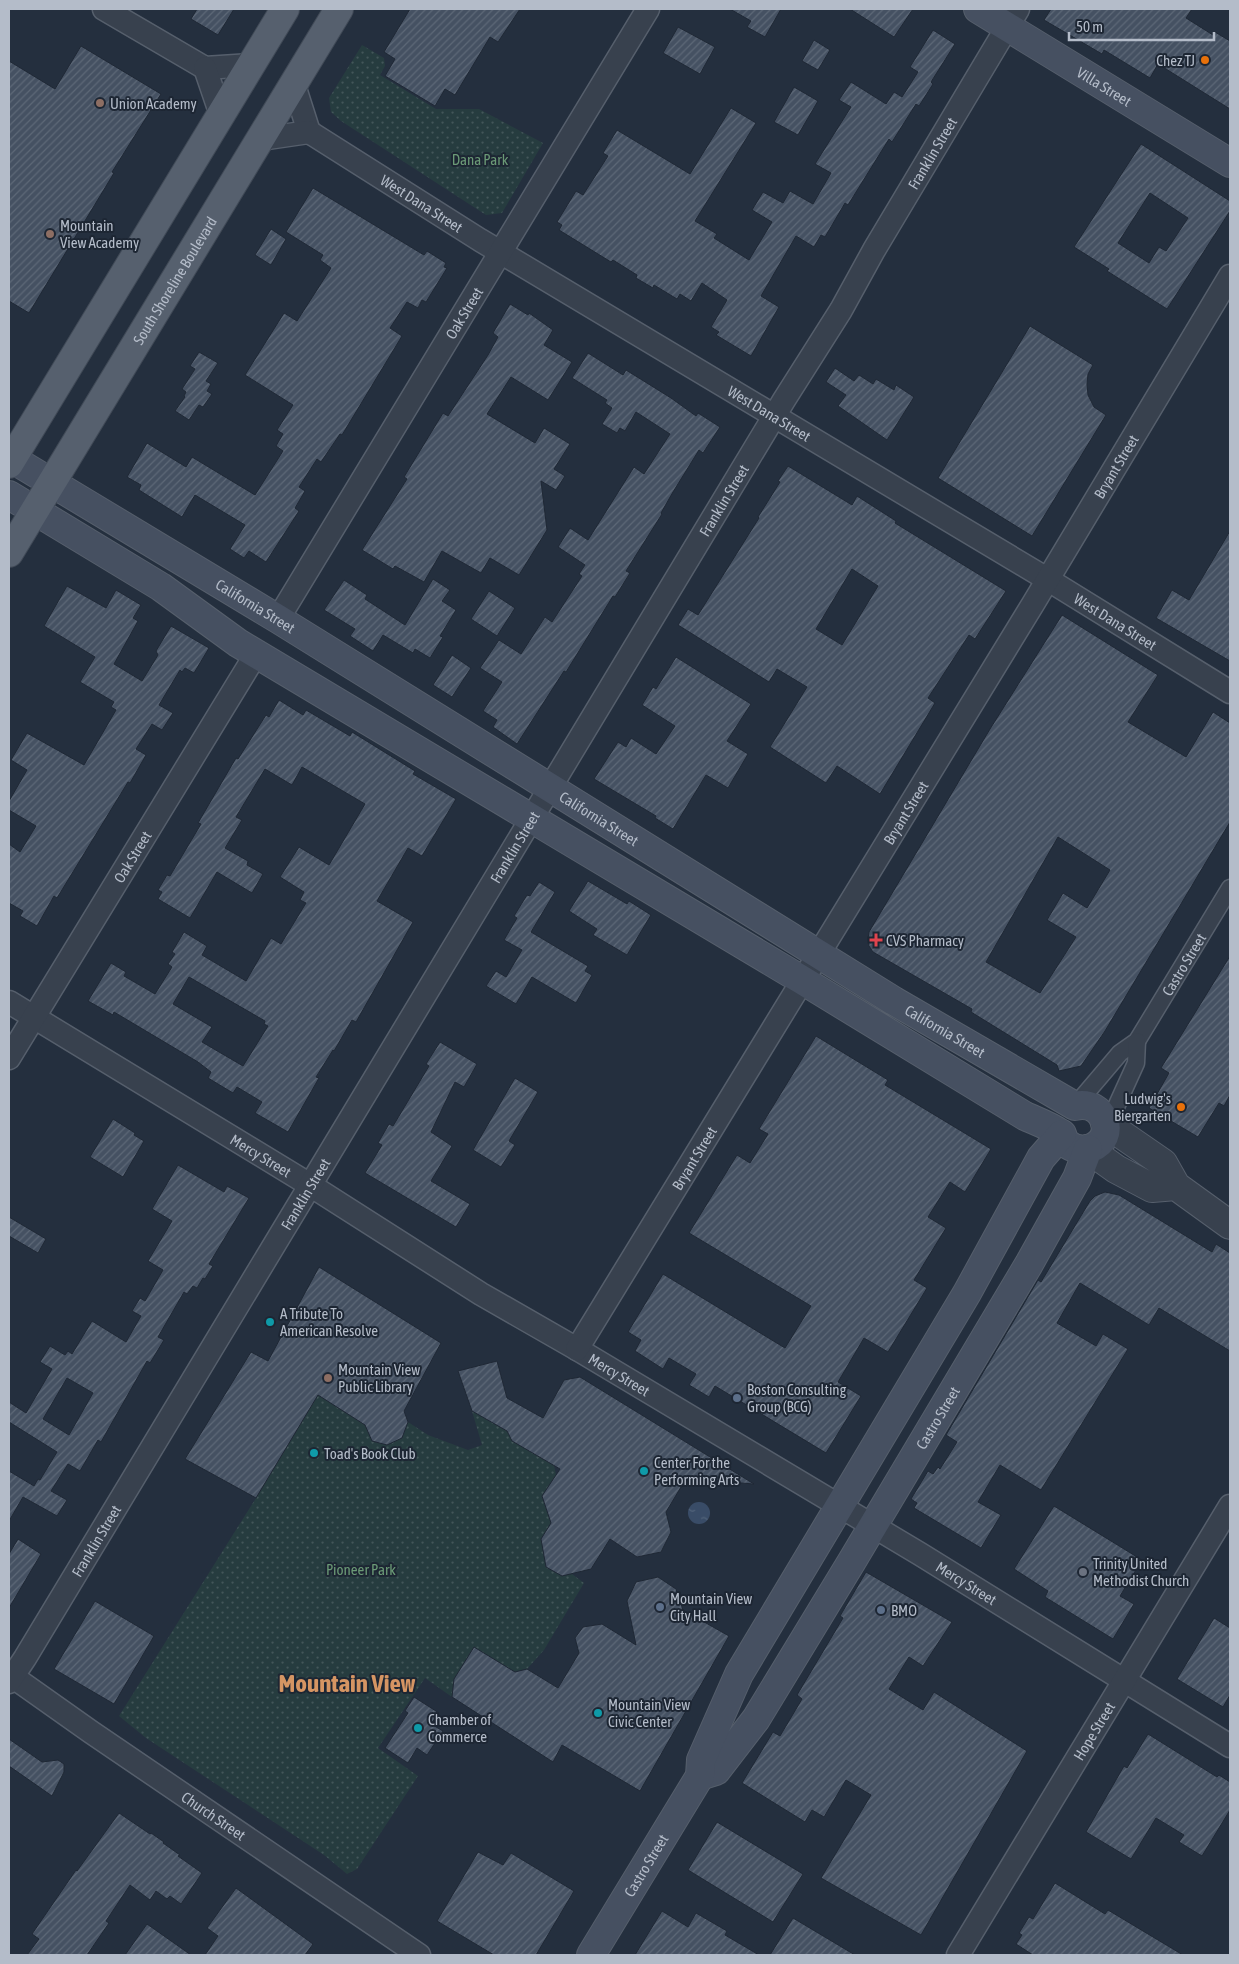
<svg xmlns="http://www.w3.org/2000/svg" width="1239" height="1964" viewBox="0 0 1239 1964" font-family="'Asap Condensed',sans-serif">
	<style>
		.park { fill: url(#park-dots) }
		.water { fill: url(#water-ripples) }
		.building { fill: url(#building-hatch); stroke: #1f2835; fill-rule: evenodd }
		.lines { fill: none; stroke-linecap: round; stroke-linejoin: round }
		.pedestrian-casing { stroke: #565f6c; stroke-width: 19 }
		.minor-casing { stroke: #565f6c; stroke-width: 25 }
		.tertiary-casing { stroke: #565f6c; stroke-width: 30 }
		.secondary-casing { stroke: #565f6c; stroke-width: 30 }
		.primary-casing { stroke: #414a57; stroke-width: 30 }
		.pedestrian { stroke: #38414e; stroke-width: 16 }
		.minor { stroke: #38414e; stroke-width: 22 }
		.tertiary { stroke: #38414e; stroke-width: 28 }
		.secondary { stroke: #465061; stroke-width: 28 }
		.primary { stroke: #56606e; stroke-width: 28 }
		.food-dot { fill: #e8710a; stroke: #1d2633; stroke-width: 2 }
		.education-dot { fill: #8d6e63; stroke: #1d2633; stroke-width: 2 }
		.health-dot { fill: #e0444e; stroke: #1d2633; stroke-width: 2 }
		.culture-dot { fill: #0f9aa8; stroke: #1d2633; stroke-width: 2 }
		.service-dot { fill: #5c6f8a; stroke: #1d2633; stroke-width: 2 }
		.worship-dot { fill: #6b7280; stroke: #1d2633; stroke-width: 2 }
		.labels { text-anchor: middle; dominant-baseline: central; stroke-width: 4; stroke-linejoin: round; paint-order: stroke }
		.poi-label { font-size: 15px; fill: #b4bcc9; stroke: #1d2633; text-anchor: start }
		.street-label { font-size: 15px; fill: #b4bcc9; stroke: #1d2633 }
		.park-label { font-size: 15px; fill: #6b9a76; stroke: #1d2633 }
		.town-label { font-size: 25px; font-weight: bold; fill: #d59563; stroke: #1d2633 }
	</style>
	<defs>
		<pattern id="park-dots" width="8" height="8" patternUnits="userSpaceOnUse" patternTransform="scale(1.25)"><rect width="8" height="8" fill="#263c3f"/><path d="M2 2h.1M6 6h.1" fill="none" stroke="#435659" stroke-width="1.8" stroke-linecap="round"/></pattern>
		<pattern id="water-ripples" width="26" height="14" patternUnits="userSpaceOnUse" patternTransform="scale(1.25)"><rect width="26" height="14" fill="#394c67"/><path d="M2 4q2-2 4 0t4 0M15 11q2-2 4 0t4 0" fill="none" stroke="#53647b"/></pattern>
		<pattern id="building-hatch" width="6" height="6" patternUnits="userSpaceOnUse" patternTransform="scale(1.25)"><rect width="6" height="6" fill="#455162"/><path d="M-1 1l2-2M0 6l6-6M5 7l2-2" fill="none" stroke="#5d6877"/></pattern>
	</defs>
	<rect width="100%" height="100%" fill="#242f3e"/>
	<path class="park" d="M362,45L384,58L385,66L380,75L436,109H479L543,143L502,213L486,215L341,121L331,112L329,98Z
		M318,1395L365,1425L372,1441L387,1445L402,1438L408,1422L428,1435L468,1450L482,1445L472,1411L507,1431L512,1441L554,1465L556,1475L542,1496L551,1523L541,1539L546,1567L562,1576L572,1574L584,1583L544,1650L527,1669L515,1672L474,1647L454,1679L452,1697L425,1678L378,1748L418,1776L357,1869L347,1874L324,1855L146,1738L119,1716L256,1498Z"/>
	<path class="water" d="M688 1513a11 11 0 1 1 22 0a11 11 0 1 1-22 0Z"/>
	<path class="building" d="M197,9H234L218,35L191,19Z
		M410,9H520L498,42L490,37L455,95L445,89L435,106L385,76L395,59L384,52Z
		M730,9H781L765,37L747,27L751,21Z
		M850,9H913L894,37Z
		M1051,9H1192L1186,18L1213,35L1215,32L1230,41V109L1158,64L1150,78L1104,50L1102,54L1044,20Z
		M678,27L715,47L700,74L663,53Z
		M933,30L955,44L931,82L933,84L919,106L916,104L892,142L889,139L848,205L845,203L825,237L821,235L814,247L796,236L761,296L779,307L751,356L716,335L719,332L711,327L727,300L702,283L691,301L680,294L677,299L654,285L653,288L636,278L637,275L613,260L611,262L559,230L562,225L557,222L576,191L583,195L608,156L603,153L617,130L690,174L731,108L756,123L695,221L717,234L714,238L749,260L772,222L752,210L763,192L783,203L790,191L813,204L831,173L815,164L851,107L839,100L851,82L886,104L894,92L902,97L918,72L910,67Z
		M814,40L830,50L818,70L802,61Z
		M81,46L161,94L112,172L114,173L29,313L9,301V61L55,89Z
		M794,87L818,101L798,135L774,122Z
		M1141,144L1230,201V211L1167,309L1107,271L1109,269L1074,247ZM1150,193L1188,218L1166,251L1159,247L1149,263L1118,243Z
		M313,188L424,255L427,251L446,263L444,267L447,268L426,302L422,300L418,308L407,302L390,328L402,336L342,435L340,434L321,462L317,459L299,487L305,491L295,508L299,511L266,562L249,551L244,558L230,549L245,525L195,495L182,517L139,490L141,485L127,477L147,443L186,467L192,457L255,495L283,451L276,446L283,434L277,430L293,405L245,375L284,313L297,321L331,268L320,260L323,255L286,232Z
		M271,229L286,239L271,265L255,255Z
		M510,304L528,315L529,313L553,330L544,345L572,362L548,400L511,377L487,414L535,443L544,428L570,444L554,469L565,476L556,490L541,481L547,530L519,575L490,558L481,573L442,551L424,582L395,566L393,569L362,550L407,479L404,477L443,413L448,416L488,355L498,337L493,333Z
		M1030,326L1093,365L1088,374L1087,384L1088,395L1094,407L1106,415L1032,536L938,478Z
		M199,352L218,363L206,381L211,384L207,391L212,394L203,407L199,405L189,420L175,411L185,397L184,396L186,392L182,389L195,369L190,366Z
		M588,353L623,375L626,370L671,398L696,416L698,413L720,427L703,453L699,450L673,492L661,513L662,514L626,571L630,573L615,597L613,596L566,672L564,671L517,744L493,727L497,720L483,711L502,682L480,668L499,640L521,654L545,617L552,622L582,576L579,574L585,565L558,547L570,528L588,540L634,467L644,474L670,434L636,412L625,431L620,428L617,433L602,424L612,408L605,403L607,400L572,378Z
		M835,368L854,381L859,375L873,384L876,379L894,390L896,385L914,397L887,440L838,406L846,395L826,382Z
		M788,466L852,505L857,496L896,521L895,523L1006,591L975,639L969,635L928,698L935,703L880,794L837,766L826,783L770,747L807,687L777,669L769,682L678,625L688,609L698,615L759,518L758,517L780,482L778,481ZM852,569L878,586L842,645L816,629Z
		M1230,531V661L1156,618L1172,590L1189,600Z
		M433,579L450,590L442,601L456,610L440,636L443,637L430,658L415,649L413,653L383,635L373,651L350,636L355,629L324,610L344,580L367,595L365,599L405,625Z
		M67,586L106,608L116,590L141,605L133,618L138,621L114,664L142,681L158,655L156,651L171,626L209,648L194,673L185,668L182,672L180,670L159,705L173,713L162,730L152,724L136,749L146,755L130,783L128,782L57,898L54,896L37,926L20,916L23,911L9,903V844L20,852L36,826L9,810V801L27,770L11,760L27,733L84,765L116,710L111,707L114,702L80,682L95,657L44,626Z
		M489,591L515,608L497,636L471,619Z
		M1062,615L1158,675L1128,722L1186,757L1213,712L1230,723V822L1105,1031L1081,1066L1059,1071L1057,1065L971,1012L972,1009L873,952L869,946L868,939L869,932L990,729ZM1058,837L1110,870L1087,908L1063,893L1047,920L1076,937L1040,993L986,962Z
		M452,655L471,668L452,697L433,685Z
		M676,657L751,704L727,741L748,754L728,788L706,775L673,829L655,818L656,816L594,779L618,742L626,747L631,738L656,754L675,726L642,705L653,687L656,689Z
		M279,700L303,715L306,710L350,736L352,732L415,771L413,774L456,799L422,856L408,848L377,901L413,922L356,1022L352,1020L334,1051L333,1050L316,1077L319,1078L288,1132L255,1113L262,1102L237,1087L233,1093L208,1078L211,1072L198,1062L114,1012L113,1015L88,1001L111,963L126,972L124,976L155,994L172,967L168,964L175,954L172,952L184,932L207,946L202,955L246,981L271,938L281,944L306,903L300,900L304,892L280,877L299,847L329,865L365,804L302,767L292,785L265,769L236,817L242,820L225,848L248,861L247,865L263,874L252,893L217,872L190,918L158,899L162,892L158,890L167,875L170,876L201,824L198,823L236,758L238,759L266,715L269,717ZM189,977L265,1021L264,1024L268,1026L243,1066L202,1042L212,1027L173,1004Z
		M588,881L627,904L629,901L651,915L627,955L593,935L597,929L569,911Z
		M539,882L555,892L531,932L588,966L585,971L592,975L576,1003L532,977L516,1004L486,986L496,971L506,977L522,950L504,940L517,918L514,916L527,895L530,896Z
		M1230,956V1095L1224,1106L1219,1103L1198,1137L1149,1108L1169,1073L1161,1068Z
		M816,1036L888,1080L885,1085L991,1149L965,1192L950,1182L928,1217L946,1228L914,1280L927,1288L888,1352L864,1338L838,1382L861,1396L826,1453L715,1386L709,1397L689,1385L696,1374L669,1358L663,1369L635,1351L641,1340L628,1332L663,1274L785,1348L811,1306L689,1233L737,1155L750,1163L768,1134L759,1129Z
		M440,1042L477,1064L464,1087L455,1082L431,1132L452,1146L431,1181L470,1204L456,1227L365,1173L382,1145L378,1143L389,1124L393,1126L429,1066L426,1064Z
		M515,1078L538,1092L509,1141L515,1145L501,1167L473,1150Z
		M113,1119L135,1133L134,1135L144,1141L123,1177L90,1157Z
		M178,1165L224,1192L227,1186L249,1198L209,1264L213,1266L205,1279L203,1278L197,1288L193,1286L187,1294L184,1292L158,1337L164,1340L150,1363L147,1361L101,1442L98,1440L80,1471L68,1464L51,1491L67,1500L57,1516L23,1497L9,1521V1471L34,1486L38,1479L40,1480L57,1452L9,1422V1402L26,1413L52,1369L40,1362L50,1346L65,1355L68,1351L72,1354L92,1321L126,1342L141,1316L132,1311L140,1298L145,1301L163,1270L148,1261L172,1221L152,1209ZM67,1378L93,1393L69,1435L43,1419Z
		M1105,1192L1119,1195L1212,1252L1216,1244L1230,1253V1351L1159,1308L1149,1325L1080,1283L1057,1323L1096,1346L1103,1334L1128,1349L1041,1490L1000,1465L978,1502L1001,1515L981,1548L914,1508L917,1503L911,1499L928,1471L933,1474L938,1467L940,1469L957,1442L946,1435L1038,1280L1041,1282L1090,1201L1095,1196Z
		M9,1217L46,1239L38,1253L9,1236Z
		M319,1267L441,1343L404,1411L408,1422L402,1438L387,1445L372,1441L365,1425L318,1395L256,1498L185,1459L251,1352L268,1361Z
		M497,1361L507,1398L543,1418L564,1380L580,1377L754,1484L703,1480L681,1487L666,1512L671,1532L661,1552L637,1557L610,1539L591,1569L562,1576L546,1567L541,1539L551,1523L542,1496L560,1469L512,1441L507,1431L472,1411L458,1371Z
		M1054,1506L1142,1560L1120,1596L1134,1604L1113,1639L1045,1597L1048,1591L1014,1569Z
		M18,1539L41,1554L9,1608V1554Z
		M866,1572L952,1622L923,1666L909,1657L889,1689L923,1710L934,1692L1027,1751L921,1935L821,1878L871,1795L846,1780L824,1817L812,1810L805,1822L742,1783L773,1732L780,1736L802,1699L797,1695L843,1618L840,1616Z
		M658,1577L676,1589L683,1610L729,1636L640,1791L562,1745L553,1762L452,1697L454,1679L474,1647L515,1672L527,1669L558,1688L579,1653L575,1638L583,1627L602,1624L636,1645L627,1601L636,1582Z
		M95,1601L154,1636L114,1704L54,1669Z
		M1214,1618L1230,1628V1695L1223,1707L1177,1679Z
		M414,1697L439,1713L431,1724L443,1731L427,1755L417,1748L408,1763L385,1748L408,1713L405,1711Z
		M1148,1734L1217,1777L1219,1775L1230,1782V1810L1202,1856L1179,1842L1184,1835L1156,1818L1131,1859L1086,1832L1124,1766L1127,1768Z
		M9,1739L42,1762L58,1760L64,1764V1772L52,1796L9,1766Z
		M119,1813L150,1834L151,1833L164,1842L163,1843L180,1855L178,1856L202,1873L181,1904L170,1896L167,1899L156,1891L150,1900L130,1885L106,1921L109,1923L87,1955H27L39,1939L32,1934L76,1870L77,1871Z
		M717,1822L803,1874L773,1922L688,1870Z
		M478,1852L503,1865L511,1853L574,1891L536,1955H494L437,1921Z
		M1055,1883L1105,1914L1108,1910L1183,1955H1033L1016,1944L1022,1935L1019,1933L1029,1917L1033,1919Z
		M236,1888L313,1944L305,1955H205L218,1936L207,1928Z
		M662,1911L688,1927L696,1913L727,1931L725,1935L759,1955H635Z
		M793,1918L855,1955H770Z
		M147,1924L191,1955H125Z"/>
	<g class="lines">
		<defs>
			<g id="pedestrian">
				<path id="s1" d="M1075,1106L1120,1053L1137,1041L1230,888"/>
				<path d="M1105,1123L1116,1107L1136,1063L1137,1041"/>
			</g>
			<g id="minor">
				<path d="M104,9L205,68L251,65"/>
				<path d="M205,68L221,115"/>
				<path d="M294,85L309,132"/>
				<path id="s2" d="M261,139L309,132L314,135L480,240L1047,579L1230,692"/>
				<path id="s3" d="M278,619L648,9"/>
				<path id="s4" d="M9,1002L310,1185L481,1294L577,1349L920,1554L1230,1746"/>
				<path id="s5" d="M9,1058L256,654"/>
				<path id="s6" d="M577,1349L1033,604L1230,276"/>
				<path id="s7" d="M9,1674L91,1732L419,1955"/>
				<path id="s8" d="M9,1682L25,1658L784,400L841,310L874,250L1018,9"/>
				<path id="s9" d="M958,1955L1230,1506"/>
			</g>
			<path id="tertiary" d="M1105,1123L1163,1163L1176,1186L1230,1225
				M1088,1149L1116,1169L1152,1188L1176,1186"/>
			<g id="secondary">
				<path id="s10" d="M978,9L1230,163"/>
				<path id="s11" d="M9,457L278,619L894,1001L1075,1106C1105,1099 1118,1138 1091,1148C1083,1151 1073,1149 1066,1143C1064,1140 1063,1136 1060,1133C1050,1126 1036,1121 1025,1116L802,980L238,643L161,587L9,495"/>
				<path id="s12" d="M700,1776L716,1771L756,1719L852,1561L1029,1264L1077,1178L1088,1149"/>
				<path id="s13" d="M591,1955L700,1776L701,1760L739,1674L967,1293L1041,1158L1062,1134"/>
			</g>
			<g id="primary">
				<path d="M9,464L285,9"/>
				<path id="s14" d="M9,553L339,9"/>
			</g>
		</defs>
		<use href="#pedestrian" class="pedestrian-casing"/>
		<use href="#minor" class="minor-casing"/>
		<use href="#tertiary" class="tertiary-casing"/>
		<use href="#secondary" class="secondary-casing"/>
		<use href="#primary" class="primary-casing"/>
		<use href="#pedestrian" class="pedestrian"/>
		<use href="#minor" class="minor"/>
		<use href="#tertiary" class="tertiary"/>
		<use href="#secondary" class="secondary"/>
		<use href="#primary" class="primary"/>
	</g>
	<g class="food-dot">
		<circle cx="1205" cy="60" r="5"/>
		<circle cx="1181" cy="1107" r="5"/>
	</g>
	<g class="education-dot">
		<circle cx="100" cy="103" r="5"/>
		<circle cx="50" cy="234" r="5"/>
		<circle cx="328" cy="1378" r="5"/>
	</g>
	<path class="health-dot" d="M873.5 932.5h5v5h5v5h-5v5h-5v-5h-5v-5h5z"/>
	<g class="culture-dot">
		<circle cx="270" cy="1322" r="5"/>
		<circle cx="314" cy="1453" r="5"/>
		<circle cx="644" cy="1471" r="5"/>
		<circle cx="598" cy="1713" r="5"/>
		<circle cx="418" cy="1728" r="5"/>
	</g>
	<g class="service-dot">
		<circle cx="737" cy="1398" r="5"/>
		<circle cx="660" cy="1607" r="5"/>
		<circle cx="881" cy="1610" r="5"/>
	</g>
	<circle class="worship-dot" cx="1083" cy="1572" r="5"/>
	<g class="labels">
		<g class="poi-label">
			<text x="1195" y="60" text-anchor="end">Chez TJ</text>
			<text x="110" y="103">Union Academy</text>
			<text x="60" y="225">Mountain<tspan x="60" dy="17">View Academy</tspan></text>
			<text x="886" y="940">CVS Pharmacy</text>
			<text x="1171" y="1098" text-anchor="end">Ludwig's<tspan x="1171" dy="17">Biergarten</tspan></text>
			<text x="280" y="1313">A Tribute To<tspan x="280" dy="17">American Resolve</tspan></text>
			<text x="338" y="1369">Mountain View<tspan x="338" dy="17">Public Library</tspan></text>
			<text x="747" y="1389">Boston Consulting<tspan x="747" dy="17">Group (BCG)</tspan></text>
			<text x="324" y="1453">Toad's Book Club</text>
			<text x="654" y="1462">Center For the<tspan x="654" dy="17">Performing Arts</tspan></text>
			<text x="1093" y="1563">Trinity United<tspan x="1093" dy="17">Methodist Church</tspan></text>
			<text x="670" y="1598">Mountain View<tspan x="670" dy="17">City Hall</tspan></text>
			<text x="891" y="1610">BMO</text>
			<text x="608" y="1704">Mountain View<tspan x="608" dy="17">Civic Center</tspan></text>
			<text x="428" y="1719">Chamber of<tspan x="428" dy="17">Commerce</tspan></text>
		</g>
		<g class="street-label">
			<text stroke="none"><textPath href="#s10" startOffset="148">Villa Street</textPath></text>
			<text stroke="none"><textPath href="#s8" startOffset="1786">Franklin Street</textPath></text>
			<text stroke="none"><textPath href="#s2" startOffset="182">West Dana Street</textPath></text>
			<text stroke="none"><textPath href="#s14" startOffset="319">South Shoreline Boulevard</textPath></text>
			<text stroke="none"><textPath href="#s3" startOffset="358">Oak Street</textPath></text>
			<text stroke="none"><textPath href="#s2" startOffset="588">West Dana Street</textPath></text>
			<text stroke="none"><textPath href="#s6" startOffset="1034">Bryant Street</textPath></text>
			<text stroke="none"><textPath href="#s8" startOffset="1381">Franklin Street</textPath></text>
			<text stroke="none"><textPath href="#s11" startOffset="288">California Street</textPath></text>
			<text stroke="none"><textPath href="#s2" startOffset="992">West Dana Street</textPath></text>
			<text stroke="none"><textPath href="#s6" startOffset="629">Bryant Street</textPath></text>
			<text stroke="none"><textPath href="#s11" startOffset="692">California Street</textPath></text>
			<text stroke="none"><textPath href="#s8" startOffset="976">Franklin Street</textPath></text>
			<text stroke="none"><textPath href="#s5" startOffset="236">Oak Street</textPath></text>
			<text stroke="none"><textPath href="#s1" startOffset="180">Castro Street</textPath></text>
			<text stroke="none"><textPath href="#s11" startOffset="1098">California Street</textPath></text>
			<text stroke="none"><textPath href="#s4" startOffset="295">Mercy Street</textPath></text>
			<text stroke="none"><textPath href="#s6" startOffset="224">Bryant Street</textPath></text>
			<text stroke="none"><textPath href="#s8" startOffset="571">Franklin Street</textPath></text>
			<text stroke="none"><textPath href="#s4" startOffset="715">Mercy Street</textPath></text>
			<text stroke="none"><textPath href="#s12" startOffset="434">Castro Street</textPath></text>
			<text stroke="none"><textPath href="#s8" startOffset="166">Franklin Street</textPath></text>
			<text stroke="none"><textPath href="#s4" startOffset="1120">Mercy Street</textPath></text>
			<text stroke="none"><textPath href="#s9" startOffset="262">Hope Street</textPath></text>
			<text stroke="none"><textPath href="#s7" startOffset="249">Church Street</textPath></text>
			<text stroke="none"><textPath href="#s13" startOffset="105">Castro Street</textPath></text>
		</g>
		<g class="park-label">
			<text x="480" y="159">Dana Park</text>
			<text x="361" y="1569">Pioneer Park</text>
		</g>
		<g class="town-label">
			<text x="347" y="1683">Mountain View</text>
		</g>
	</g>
	<rect width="1239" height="1964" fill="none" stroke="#b4bcc9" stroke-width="20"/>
	<path d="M1069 32v8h145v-8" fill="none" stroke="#b4bcc9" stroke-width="2.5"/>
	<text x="1076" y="32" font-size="15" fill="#b4bcc9" stroke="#1d2633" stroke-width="4" paint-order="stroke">50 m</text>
</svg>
